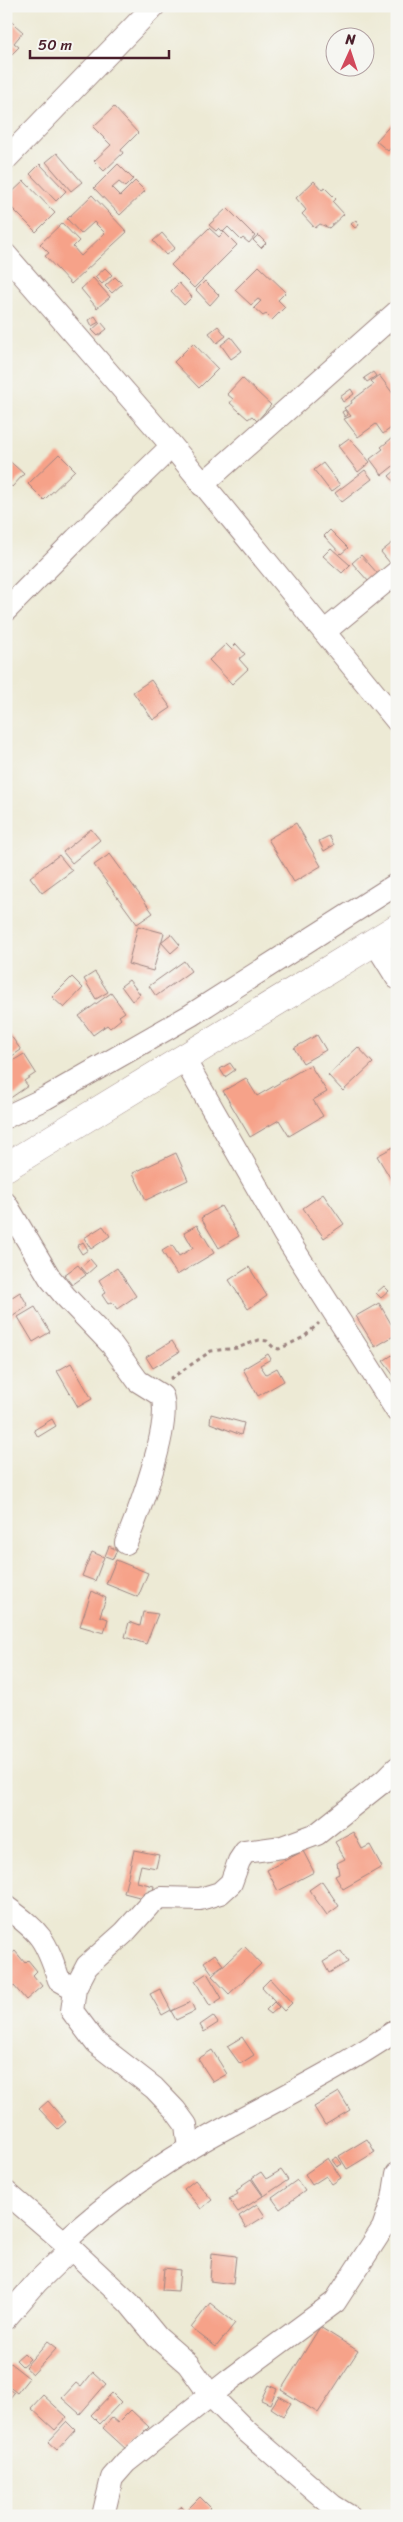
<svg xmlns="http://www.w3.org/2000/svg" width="403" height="2522" viewBox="0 0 403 2522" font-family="Sriracha,sans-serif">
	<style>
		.building { fill: #f6a289 }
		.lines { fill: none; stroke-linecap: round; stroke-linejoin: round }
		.minor-casing { stroke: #9c8480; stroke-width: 24 }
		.tertiary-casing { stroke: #9c8480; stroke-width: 29 }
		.path { stroke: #9c8480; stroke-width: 3; stroke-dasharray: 4 4; stroke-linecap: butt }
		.minor { stroke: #fff; stroke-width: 22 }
		.tertiary { stroke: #fff; stroke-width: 28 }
	</style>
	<rect width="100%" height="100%" fill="#f6f6f2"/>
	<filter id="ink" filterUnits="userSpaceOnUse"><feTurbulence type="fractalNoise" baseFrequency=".02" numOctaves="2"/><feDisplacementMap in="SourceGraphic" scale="10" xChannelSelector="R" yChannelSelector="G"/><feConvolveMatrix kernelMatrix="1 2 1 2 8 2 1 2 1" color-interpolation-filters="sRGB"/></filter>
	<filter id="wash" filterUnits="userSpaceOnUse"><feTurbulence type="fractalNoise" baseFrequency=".0096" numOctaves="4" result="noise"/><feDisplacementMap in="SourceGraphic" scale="20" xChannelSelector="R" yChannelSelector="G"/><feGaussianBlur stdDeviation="1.12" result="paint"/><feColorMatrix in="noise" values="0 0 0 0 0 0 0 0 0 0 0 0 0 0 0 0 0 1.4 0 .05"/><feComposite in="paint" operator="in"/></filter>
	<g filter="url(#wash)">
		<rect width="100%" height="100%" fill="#edead5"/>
		<g id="blocks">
			<path class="building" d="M6,17L23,32L14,43L19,47L6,60Z
				M114,107L138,133L121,150L123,153L104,171L94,161L111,145L93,127Z
				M397,118V141L388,151L376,141Z
				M57,153L82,182L71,191L46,162Z
				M40,164L66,191L56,201L30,174Z
				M118,164L133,179L125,187L119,182L112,188L120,196L135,181L145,191L120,215L94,188Z
				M24,181L55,213L36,232L6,202V198Z
				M314,181L322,190L325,188L336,199L333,202L344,214L329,228L320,224L315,228L302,214L306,210L296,198Z
				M92,195L127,232L71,284L45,256L49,253L40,244L62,223L79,241L73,247L81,256L105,233L94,222L81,234L67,219Z
				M227,208L255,236L249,243L243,238L241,240L228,227L223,232L219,228L216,231L209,225Z
				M356,220L359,225L355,228L351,224Z
				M209,228L219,237L224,232L237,245L194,288L171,265Z
				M162,233L175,248L166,255L153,241Z
				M258,235L266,243L261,248L253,240Z
				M259,266L286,292L278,300L285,307L272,320L266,314L263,316L254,308L261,301L258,299L251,305L235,290Z
				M105,268L112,275L102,284L95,277Z
				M115,277L122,284L112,293L105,286Z
				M93,278L110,297L97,308L81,289Z
				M205,281L219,295L210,305L196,290Z
				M179,283L192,297L184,305L171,291Z
				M95,316L99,322L92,326L89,320Z
				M101,322L107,329L98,336L92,330Z
				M218,326L226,336L217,343L209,333Z
				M231,337L242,351L231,359L221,345Z
				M193,343L218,369L199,388L174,362Z
				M373,372L376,376L367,382L364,378Z
				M379,375L397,399V427L395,425L383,434L376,424L358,437L344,419L351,416L344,408L352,403L351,401L374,384L371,381Z
				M242,378L271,405L257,421L252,416L248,419L230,403L233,399L227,394Z
				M351,389L354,394L343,402L340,397Z
				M345,410L348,415L345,417L342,412Z
				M397,434V463L382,475L370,459L383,449L381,447Z
				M349,438L370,462L358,472L338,446Z
				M59,454L75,470L44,500L28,484Z
				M6,458L24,474L12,487L6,481Z
				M323,463L340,485L331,492L314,470Z
				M397,469V485L389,476Z
				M365,470L372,479L342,502L335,493Z
				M330,530L348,548L341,554L324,536Z
				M397,539V558L390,563L381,552Z
				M331,548L350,565L342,573L323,556Z
				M361,555L378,574L369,582L352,563Z
				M226,644L231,649L236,644L245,654L239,659L248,669L232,684L209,660Z
				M151,680L171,708L153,720L133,692Z
				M296,823L321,866L294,882L268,839Z
				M91,829L100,840L72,863L63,852Z
				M329,836L334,845L324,851L319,841Z
				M110,854L153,913L137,924L94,865Z
				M59,855L72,871L42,893L30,877Z
				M138,926L164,933L153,971L128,964Z
				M171,934L180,945L171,953L161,942Z
				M184,961L191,971L156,996L149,986Z
				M95,972L108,992L96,999L84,979Z
				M72,977L83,988L64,1008L52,997Z
				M129,980L140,994L132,1001L121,986Z
				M111,993L125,1012L119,1016L121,1019L110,1028L107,1025L93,1035L79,1016Z
				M6,1029L21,1050L6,1060Z
				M317,1035L326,1050L303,1063L294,1048Z
				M358,1047L373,1063L343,1091L328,1075Z
				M24,1054L36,1073L24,1081L28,1086L6,1101V1065Z
				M230,1063L235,1070L225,1077L220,1069Z
				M310,1065L327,1092L313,1100L323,1116L289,1136L279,1120L250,1137L223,1091L246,1078L257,1096Z
				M397,1145L395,1162L397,1189L377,1156Z
				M176,1153L188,1180L146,1200L133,1173Z
				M323,1194L344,1224L324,1238L303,1208Z
				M221,1206L239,1236L219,1248L201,1218Z
				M197,1225L214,1253L177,1275L162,1251L172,1245L179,1256L193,1248L184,1232Z
				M103,1226L110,1236L91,1249L84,1238Z
				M83,1242L88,1250L82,1254L77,1246Z
				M90,1259L96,1266L87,1274L81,1267Z
				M78,1265L86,1275L72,1285L64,1275Z
				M249,1267L267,1296L248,1309L229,1280Z
				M117,1268L136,1296L117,1309L112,1302L108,1304L102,1295L106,1292L99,1280Z
				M384,1286L389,1291L381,1298L376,1293Z
				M20,1292L28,1306L6,1321V1301Z
				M379,1303L397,1334L375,1347L356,1316Z
				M35,1307L50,1332L33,1342L18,1317Z
				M172,1341L179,1352L153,1368L146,1357Z
				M397,1352V1380L383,1361Z
				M268,1354L271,1359L260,1365L266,1374L277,1368L284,1381L258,1396L243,1369Z
				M71,1363L92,1399L78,1407L57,1371Z
				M211,1414L244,1423L241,1435L210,1423Z
				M52,1419L56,1426L38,1437L34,1430Z
				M109,1546L117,1550L113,1559L105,1556Z
				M92,1552L104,1557L95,1581L82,1576Z
				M116,1560L148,1573L138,1597L106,1584Z
				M92,1591L106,1598L100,1616L108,1619L104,1633L80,1626Z
				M143,1612L158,1614L146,1644L125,1637L129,1622L140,1626Z
				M353,1832L362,1849L370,1845L382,1867L343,1889L335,1876L339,1874L337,1863L345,1859L335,1842Z
				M134,1850L159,1855L156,1868L141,1865L137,1882L154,1886L151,1900L124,1893Z
				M303,1851L314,1872L278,1891L267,1870Z
				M322,1881L339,1906L327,1915L309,1890Z
				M244,1946L261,1964L229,1994L212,1976Z
				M15,1951L25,1963L28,1960L37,1971L33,1975L42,1986L26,2000L14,1986L11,1989L6,1983V1958Z
				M341,1951L348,1962L329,1973L323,1962Z
				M215,1954L223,1965L212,1973L204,1962Z
				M207,1973L222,1998L210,2006L195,1981Z
				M270,1979L292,2003L284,2011L262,1987Z
				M160,1989L171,2010L162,2015L150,1994Z
				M191,2002L195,2011L176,2020L171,2011Z
				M274,2002L279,2007L271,2014L266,2010Z
				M213,2016L218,2023L204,2032L200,2025Z
				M242,2037L254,2055L240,2064L227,2046Z
				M212,2050L227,2074L213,2082L198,2059Z
				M339,2092L350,2110L325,2125L314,2107Z
				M48,2101L66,2122L58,2129L39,2109Z
				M367,2139L375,2152L347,2169L339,2156Z
				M337,2157L342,2164L337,2167L332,2160Z
				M328,2158L341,2178L332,2184L326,2176L312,2185L305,2174Z
				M281,2170L288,2180L264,2196L252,2178L261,2172L266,2179Z
				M251,2179L263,2196L238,2212L229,2199L238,2194L236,2191L243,2186L242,2185Z
				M195,2180L212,2200L201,2209L184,2189Z
				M297,2180L305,2191L280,2209L272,2198Z
				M257,2204L265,2216L246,2228L239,2216Z
				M212,2253L236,2256L233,2284L210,2281Z
				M164,2268L180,2270L178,2291L162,2290Z
				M210,2303L235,2323L216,2347L191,2328Z
				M320,2327L358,2351L318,2413L281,2390Z
				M48,2341L57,2348L33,2374L25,2367Z
				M24,2353L30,2359L22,2366L16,2360Z
				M10,2363L29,2378L17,2393L6,2384V2367Z
				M93,2372L106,2384L80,2414L62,2398L76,2383L81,2387Z
				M268,2385L277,2389L270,2404L261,2400Z
				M6,2387L14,2393L9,2399L6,2396Z
				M112,2393L121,2402L100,2424L91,2415Z
				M43,2395L67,2417L55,2430L31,2408Z
				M279,2396L291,2403L283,2416L271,2408Z
				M131,2410L149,2427L127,2450L103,2428L112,2418L118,2423Z
				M67,2422L75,2430L57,2450L48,2442Z
				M200,2497L211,2508L203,2516H193L187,2510Z
				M182,2506L186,2511L181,2516H177L174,2513Z"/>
		</g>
	</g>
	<g filter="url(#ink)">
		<use href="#blocks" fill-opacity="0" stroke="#9c8480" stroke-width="1"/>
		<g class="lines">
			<defs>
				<path id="minor" d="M6,159L154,6
					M6,255L172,446L397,721
					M202,485L397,312
					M6,610L76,539L172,446
					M324,632L397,572
					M374,941L397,978
					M184,1059L284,1234L397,1411
					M6,1117L46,1098L191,1015L397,884
					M6,1204L50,1278L65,1296L112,1345L138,1381L162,1396C172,1425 138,1514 126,1543
					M6,1907C41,1933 45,1938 59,1980L75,1989L72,2011L96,2043L154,2088L175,2110L186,2125L189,2149
					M75,1989L87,1966L124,1933L151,1903L162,1898L200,1899L220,1893L231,1883L239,1861L245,1852L282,1847L317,1834L385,1780L397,1768
					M6,2192L64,2242L129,2303L157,2337L188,2364L211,2396L244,2429L333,2506L349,2516
					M64,2242C108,2202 157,2166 209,2137C272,2102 337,2071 397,2030
					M6,2318L37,2282L71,2249
					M103,2516L112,2478L126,2462L231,2379L335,2302L383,2228L393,2199L397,2174"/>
				<path id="tertiary" d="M6,1167L397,928"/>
			</defs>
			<use href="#minor" class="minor-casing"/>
			<use href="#tertiary" class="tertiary-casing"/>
			<path class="path" d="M170,1379L211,1351L237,1348L259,1340L267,1341L274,1348L279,1349L304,1337L319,1323"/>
			<use href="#minor" class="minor"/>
			<use href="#tertiary" class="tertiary"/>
		</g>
	</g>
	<rect width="403" height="2522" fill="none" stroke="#f6f6f2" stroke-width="25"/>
	<g transform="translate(350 52) rotate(3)"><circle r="24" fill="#f6f6f2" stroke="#b1a0a2"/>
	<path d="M0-4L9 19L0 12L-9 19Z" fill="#d1495b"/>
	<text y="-8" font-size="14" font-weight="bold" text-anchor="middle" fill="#4a1f2b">N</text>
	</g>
	<path d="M30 50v8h139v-8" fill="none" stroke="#4a1f2b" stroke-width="2.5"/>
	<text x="38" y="50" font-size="15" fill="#4a1f2b" stroke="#f6f6f2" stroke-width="4" paint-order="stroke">50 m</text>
</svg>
